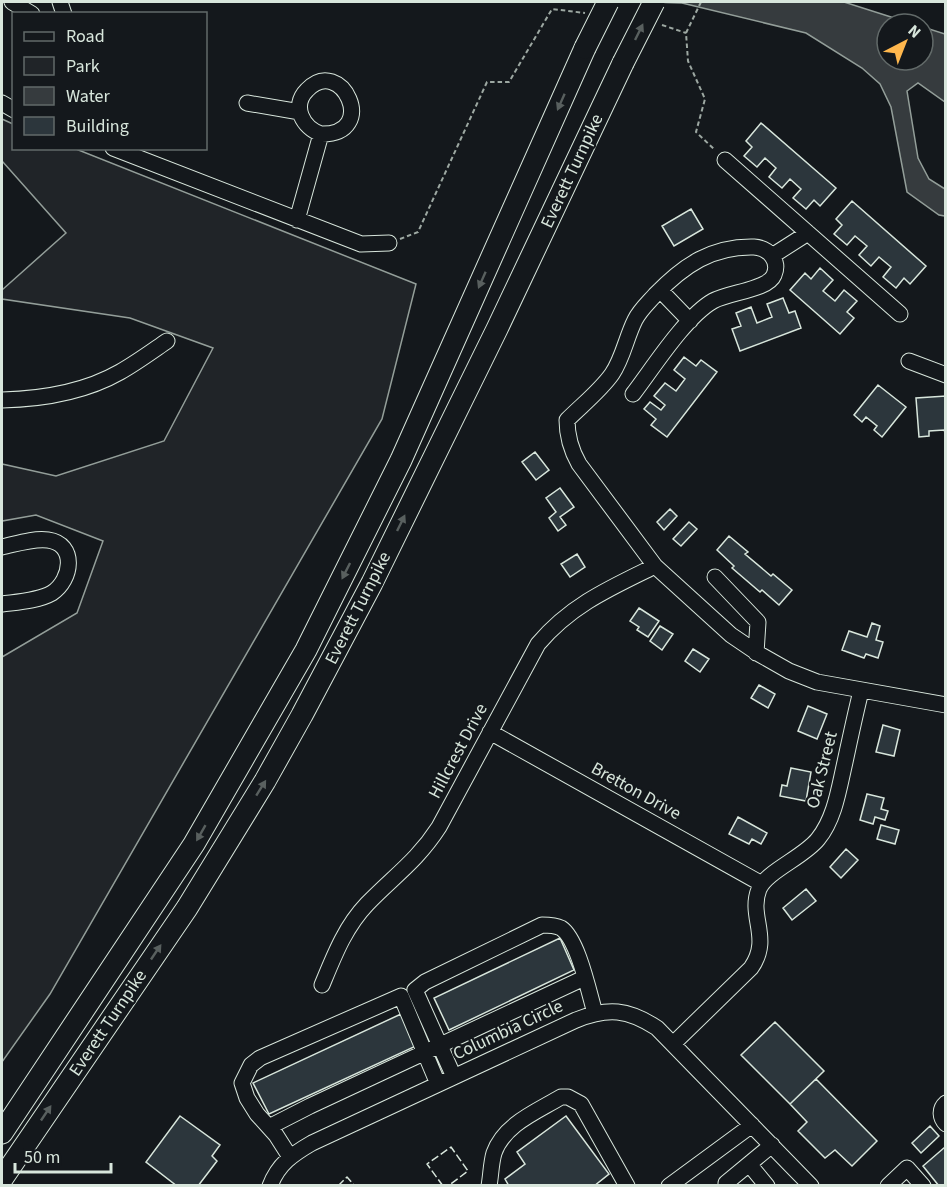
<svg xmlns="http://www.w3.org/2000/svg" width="947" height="1187" viewBox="0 0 947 1187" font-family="'Source Sans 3',sans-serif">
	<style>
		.green { fill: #202428; stroke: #939e99; stroke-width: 1.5 }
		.water { fill: #363b3e; stroke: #939e99; stroke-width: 1.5 }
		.building { fill: #2c363c; stroke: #d8e6dc; stroke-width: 1.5 }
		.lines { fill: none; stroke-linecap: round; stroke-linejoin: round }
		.minor-casing { stroke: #d8e6dc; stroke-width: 17 }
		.highway-casing { stroke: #d8e6dc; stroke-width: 23 }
		.path { stroke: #9da8a2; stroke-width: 2; stroke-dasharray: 4.5 3; stroke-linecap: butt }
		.minor { stroke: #14181c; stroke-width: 15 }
		.highway { stroke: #14181c; stroke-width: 21 }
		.highway-bridge-casing { stroke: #d8e6dc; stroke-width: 23; stroke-linecap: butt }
		.highway-bridge { stroke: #14181c; stroke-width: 21 }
		.fence { stroke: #d8e6dc; stroke-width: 1.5; stroke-dasharray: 8 3; stroke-linecap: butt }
		.oneway { fill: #59605f }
		.labels { text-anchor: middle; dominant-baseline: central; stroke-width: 4.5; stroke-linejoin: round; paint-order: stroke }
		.street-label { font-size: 18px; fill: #d8e6dc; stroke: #14181c }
	</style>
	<rect width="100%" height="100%" fill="#14181c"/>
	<path class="green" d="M2,119L13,124L14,148L76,149L416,284L382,419L50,994L2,1062V657L77,613L103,541L36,515L2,521V464L56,476L164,441L213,348L130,318L2,299V290L66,233L2,161Z"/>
	<path class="water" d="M651,2H844L913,24H887V60H923V27L945,34V102L918,83L907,91L918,158L929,179L945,189V216L939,215L907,192L891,107L880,84L862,68L806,33L682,3Z"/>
	<path class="building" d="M761,123L836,188L820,206L814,200L806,209L793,198L801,189L790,179L782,188L769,177L776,168L765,158L757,167L744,156L752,147L746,141Z
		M852,201L926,266L910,284L904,278L896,288L883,277L891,267L879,257L871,266L859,255L867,246L855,236L847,245L834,234L842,225L836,219Z
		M691,209L703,229L674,246L662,226Z
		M820,268L833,280L823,291L835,301L844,290L857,301L847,312L854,318L840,334L790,290L805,273L811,279Z
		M783,298L789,313L795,311L801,328L740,351L732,329L741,326L736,313L751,307L757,323L772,317L767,304Z
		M684,357L696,366L701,360L717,372L667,437L651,425L656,419L644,409L650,402L661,410L665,405L654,396L665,383L676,391L685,379L674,370Z
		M878,385L906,407L882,437L874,430L877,426L866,417L862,422L854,415Z
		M946,396V435L944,430L929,431V436L919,437L916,398Z
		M535,452L549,470L536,480L522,462Z
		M560,488L574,507L560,517L566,525L558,531L549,518L556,512L546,498Z
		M670,509L677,516L664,530L657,522Z
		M689,522L697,529L681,546L673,539Z
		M729,536L748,552L745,554L771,576L773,574L792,590L779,605L762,590L760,592L732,568L734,566L717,550Z
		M577,554L585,567L570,577L561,564Z
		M639,608L659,621L648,637L637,630L639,627L630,621Z
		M872,623L880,626L876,640L883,642L878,658L866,654L864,658L842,650L849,631L867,637Z
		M660,626L673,634L662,650L650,641Z
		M693,649L709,659L700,672L685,661Z
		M759,685L775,694L768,708L751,698Z
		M808,706L827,714L817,739L798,731Z
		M883,725L900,730L894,756L876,752Z
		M791,768L811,772L806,801L780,796L782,785L787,786Z
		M867,794L884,798L881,809L888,811L885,820L875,817L873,824L860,820Z
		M738,817L767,833L761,844L752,839L749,844L729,834Z
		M881,825L899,830L895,844L877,839Z
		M846,849L858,860L841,878L830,867Z
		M806,889L816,901L792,920L783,908Z
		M560,938L574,970L449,1030L434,998Z
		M401,1014L416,1046L269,1114L253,1083Z
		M775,1022L824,1071L790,1104L741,1055Z
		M816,1079L877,1141L852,1166L835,1150L825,1158L798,1131L807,1122L790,1104Z
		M180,1116L220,1145L212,1156L217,1161L198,1186H177L146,1162Z
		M566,1116L609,1174L594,1186H509L505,1179L525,1164L517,1152Z
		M930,1126L939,1136L921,1153L912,1143Z
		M945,1147L946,1186H939L923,1166Z"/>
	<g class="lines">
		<defs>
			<path id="minor" d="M12,2L32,14
				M60,2L64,14
				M2,103L14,110
				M247,103L300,112
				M113,148L361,244L389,243
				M725,160L900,314
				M297,220L321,134C380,135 341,54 307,90C291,106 303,128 321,134
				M772,256L808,233
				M660,290L690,321
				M909,361L946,375
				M633,394C653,368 685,317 713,301C729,292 768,290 774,275C780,261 769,248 754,247C712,246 684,265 655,295C648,303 640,310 635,320C626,338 623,358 612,374C600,391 582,405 567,420C567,436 571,450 579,464L655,566L731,635L759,654L789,671L817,682L946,705
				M2,400C41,399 85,392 120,372C136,363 151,352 167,341
				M2,547C16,544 33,538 48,540C77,544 72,580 52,593C38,601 17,602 2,604
				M715,577L758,622L756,653
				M490,732L762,884
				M322,985C334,956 345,927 367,904C394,876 417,861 439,827L538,644C571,605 610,588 655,566
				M673,1044L751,968C772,938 748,917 759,889C767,871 804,857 818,839C835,818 839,788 845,762C850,739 855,715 861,691
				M454,1077L415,990L425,982L542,925C548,925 555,925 561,928C578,939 589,993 595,1013
				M946,1103C939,1109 940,1118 946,1124
				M269,1127L310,1106L584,978
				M290,1157L276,1135L257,1114L247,1098L242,1083L251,1065L260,1058L401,996L438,1084
				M749,1164L767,1186
				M270,1186C278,1164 293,1154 312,1143L576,1020C608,1007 628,1009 657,1028L811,1186
				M489,1186C491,1175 491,1163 494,1153C504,1124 538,1111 561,1097H568L581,1104L627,1186
				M669,1186L752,1125
				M726,1186V1183L772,1145
				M888,1186L907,1168L923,1186"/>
			<path id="highway" d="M2,1133L194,844L306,650L401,460L585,48
				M2,1179L187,908L265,781L302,715L372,583L497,329L623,63"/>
		</defs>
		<use href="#minor" class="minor-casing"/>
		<use href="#highway" class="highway-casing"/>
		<path class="path" d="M701,2L686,33L688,61L705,99L696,132L715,150
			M662,25L686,33
			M400,239L418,232L487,82H509L552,9L585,13"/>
		<use href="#minor" class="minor"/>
		<use href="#highway" class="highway"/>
		<defs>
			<path id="highway-bridge" d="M585,48L608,2
				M623,63L654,2"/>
		</defs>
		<use href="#highway-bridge" class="highway-bridge-casing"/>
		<use href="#highway-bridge" class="highway-bridge"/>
		<path class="fence" d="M338,1186L347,1177L355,1186
			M443,1186L427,1164L451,1147L468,1171L448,1186"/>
	</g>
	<defs><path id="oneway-solid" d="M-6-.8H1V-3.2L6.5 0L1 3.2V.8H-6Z" transform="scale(1.5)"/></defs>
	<g class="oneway">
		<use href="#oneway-solid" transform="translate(639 32) rotate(-64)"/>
		<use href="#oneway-solid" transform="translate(561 102) rotate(114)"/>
		<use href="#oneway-solid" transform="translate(482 280) rotate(114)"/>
		<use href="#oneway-solid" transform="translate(401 523) rotate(-64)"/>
		<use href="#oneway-solid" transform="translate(346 571) rotate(117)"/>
		<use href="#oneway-solid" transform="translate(261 788) rotate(-58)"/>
		<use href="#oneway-solid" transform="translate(201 833) rotate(120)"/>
		<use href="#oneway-solid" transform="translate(156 952) rotate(-56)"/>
		<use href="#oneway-solid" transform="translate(46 1113) rotate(-56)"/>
	</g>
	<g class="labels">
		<g class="street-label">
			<text transform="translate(572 171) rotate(-65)">Everett Turnpike</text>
			<text transform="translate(358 608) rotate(-63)">Everett Turnpike</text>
			<text transform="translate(458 751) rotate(-62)">Hillcrest Drive</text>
			<text transform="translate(822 770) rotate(-76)">Oak Street</text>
			<text transform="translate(636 791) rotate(29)">Bretton Drive</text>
			<text transform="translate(108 1023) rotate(-56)">Everett Turnpike</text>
			<text transform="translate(508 1030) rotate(-25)">Columbia Circle</text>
		</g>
	</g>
	<rect width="947" height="1187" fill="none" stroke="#d8e6dc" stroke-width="6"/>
	<rect x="12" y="12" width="195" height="138" fill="#14181c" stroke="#626a69" stroke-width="1.5"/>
	<rect x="24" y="32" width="30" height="9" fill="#14181c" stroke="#626a69" stroke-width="1.5"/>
	<text x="66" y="42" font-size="18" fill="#d8e6dc">Road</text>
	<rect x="24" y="57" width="30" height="18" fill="#202428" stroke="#626a69" stroke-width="1.5"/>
	<text x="66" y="72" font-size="18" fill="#d8e6dc">Park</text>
	<rect x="24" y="87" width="30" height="18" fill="#363b3e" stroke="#626a69" stroke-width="1.5"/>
	<text x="66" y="102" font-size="18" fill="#d8e6dc">Water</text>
	<rect x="24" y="117" width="30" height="18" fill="#2c363c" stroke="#626a69" stroke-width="1.5"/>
	<text x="66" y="132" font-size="18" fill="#d8e6dc">Building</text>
	<g transform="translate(905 42) rotate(42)"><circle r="28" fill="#14181c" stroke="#626a69" stroke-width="1.5"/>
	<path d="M0-4.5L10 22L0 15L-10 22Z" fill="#ffb74d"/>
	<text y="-9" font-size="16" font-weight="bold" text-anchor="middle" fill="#d8e6dc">N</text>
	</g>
	<path d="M15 1163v9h96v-9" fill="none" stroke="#d8e6dc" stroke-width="3"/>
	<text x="24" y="1163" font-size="18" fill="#d8e6dc" stroke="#14181c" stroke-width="4.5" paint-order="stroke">50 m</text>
</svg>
